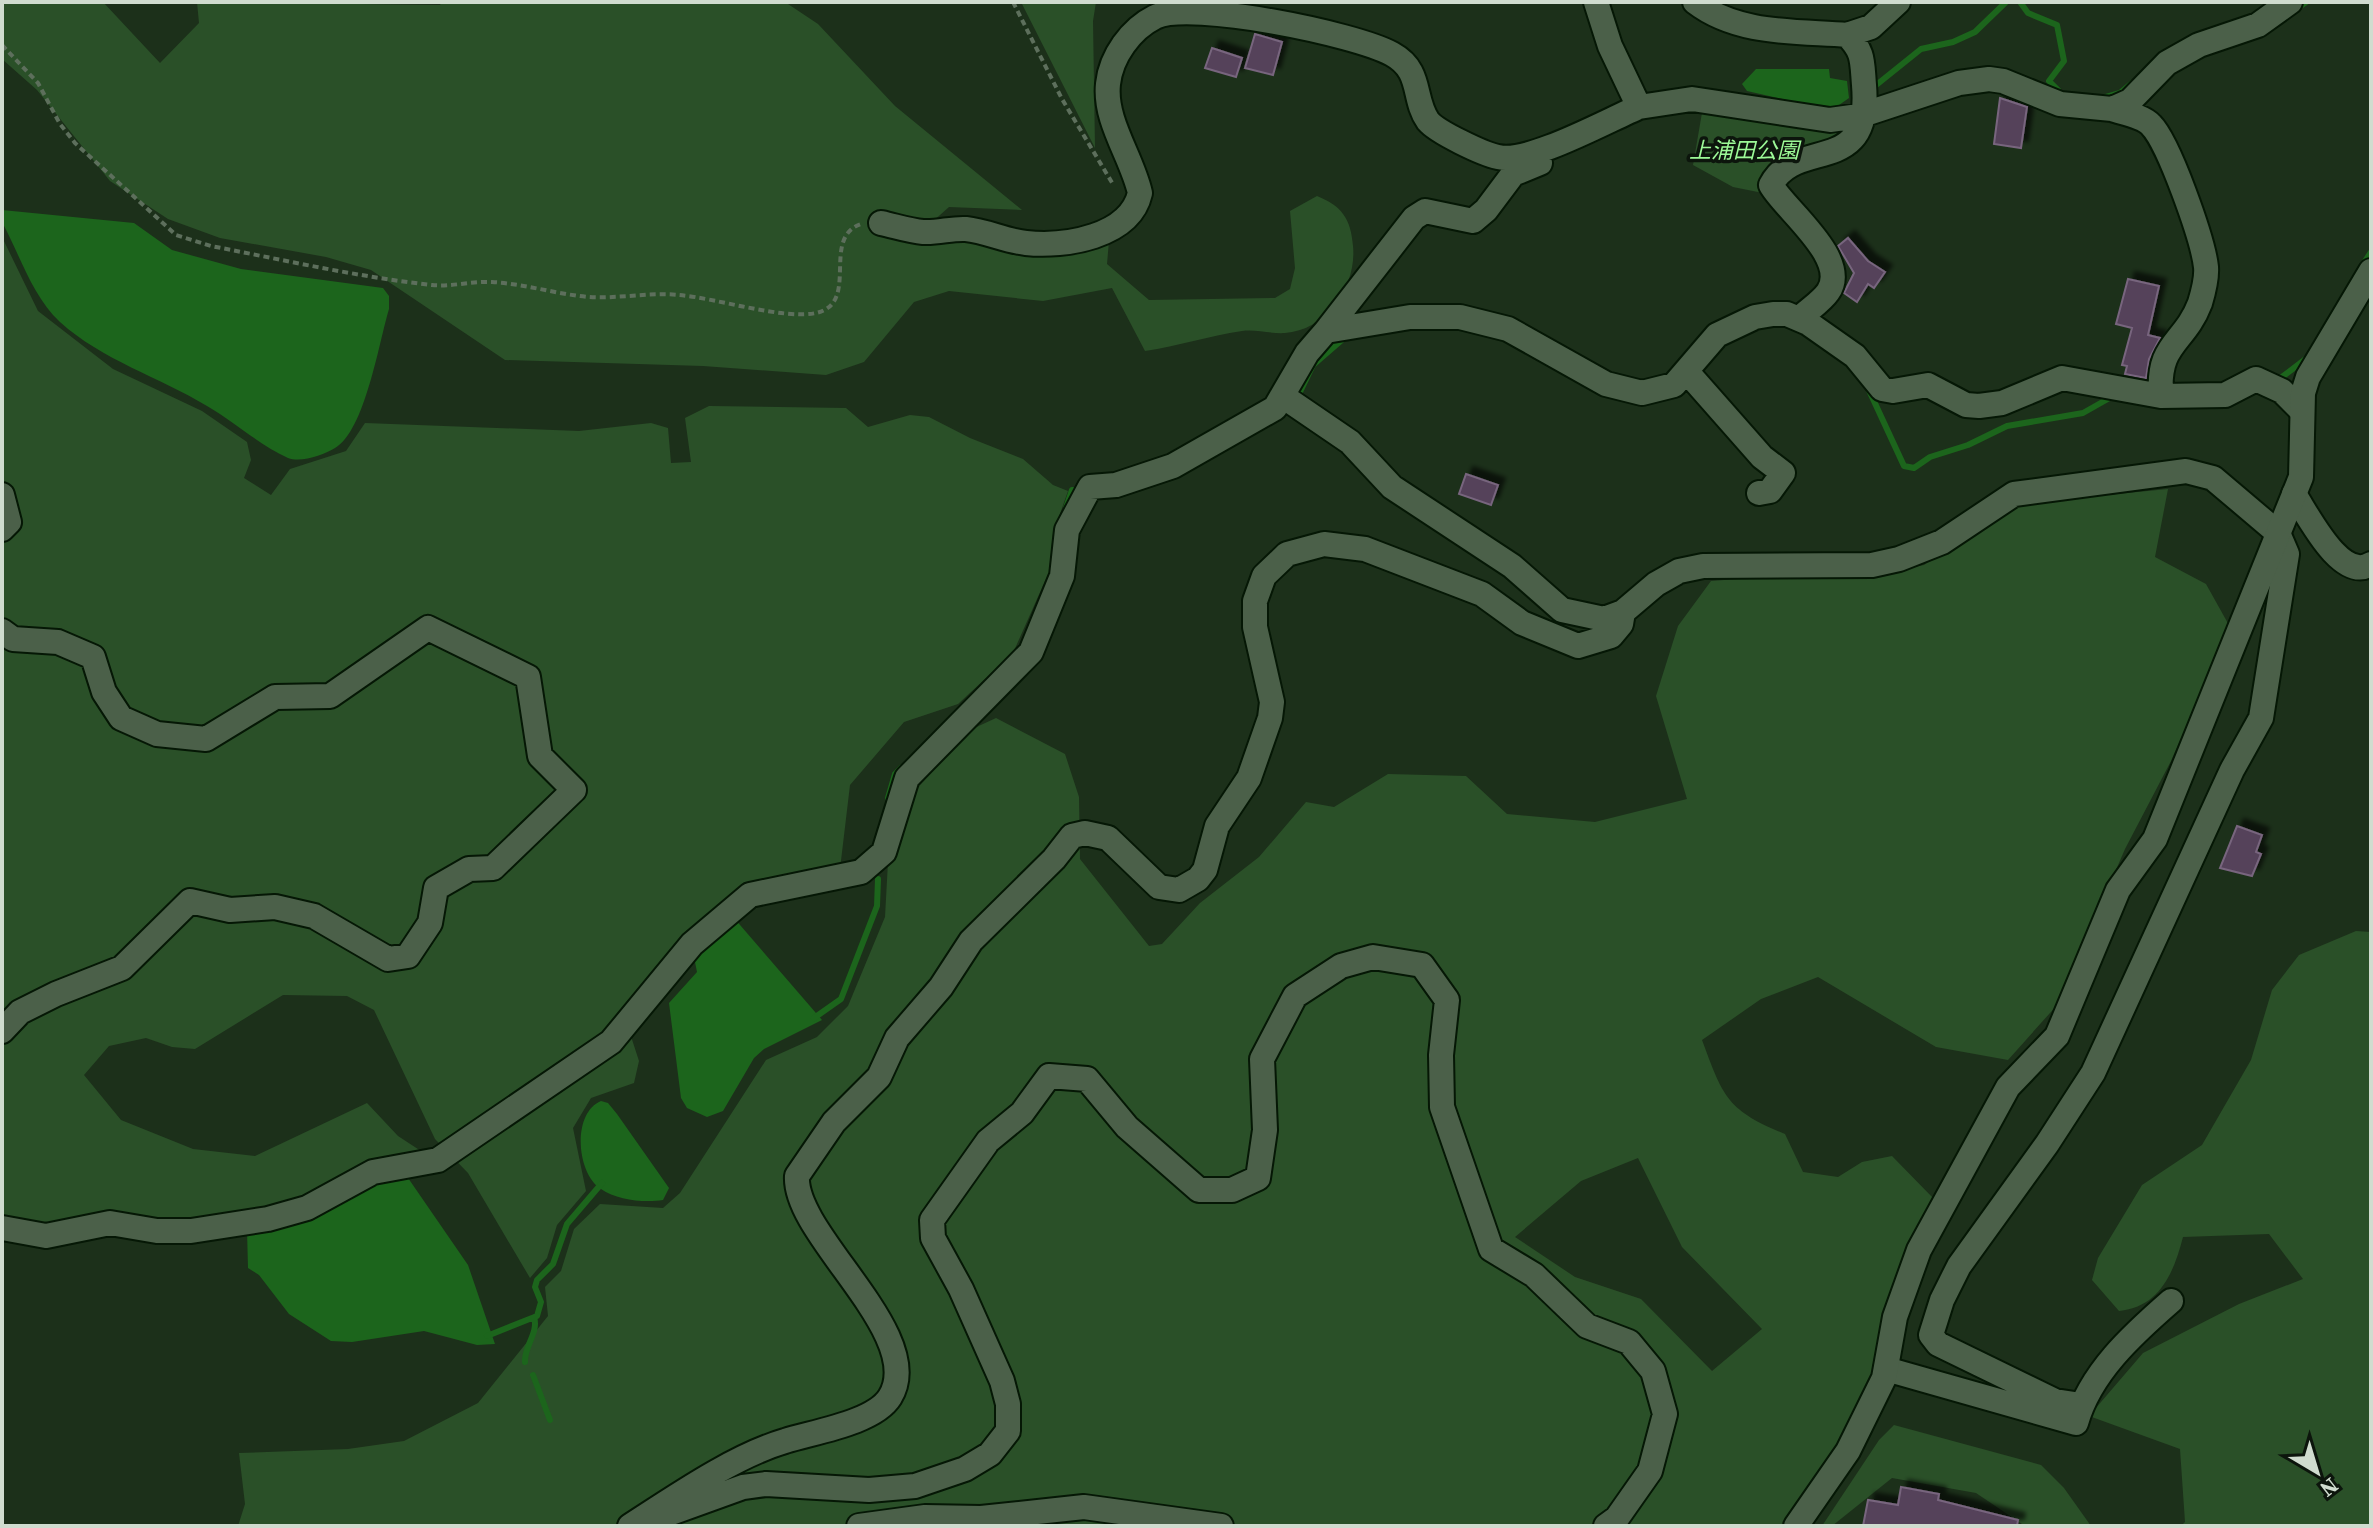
<svg xmlns="http://www.w3.org/2000/svg" width="2373" height="1528" viewBox="0 0 2373 1528" font-family="'Source Serif 4','Noto Sans JP',serif">
	<style>
		.green { fill: #2a5028; fill-rule: evenodd }
		.water { fill: #1c651c }
		.lines { fill: none; stroke-linecap: round; stroke-linejoin: round }
		.stream { stroke: #1c651c; stroke-width: 6 }
		.building { fill: #54425a; stroke: #78657e; stroke-width: 2; filter: url(#shadow) }
		.street-casing { stroke: #051705; stroke-width: 28 }
		.secondary-casing { stroke: #051705; stroke-width: 28 }
		.path { stroke: #5d6f5c; stroke-width: 4; stroke-dasharray: 6 4; stroke-linecap: butt }
		.street { stroke: #4b6049; stroke-width: 24 }
		.secondary { stroke: #4b6049; stroke-width: 24 }
		.labels { text-anchor: middle; dominant-baseline: central; stroke-width: 7; stroke-linejoin: round; paint-order: stroke }
		.park-label { font-size: 22px; font-style: italic; fill: #9cf997; stroke: #0c150c }
	</style>
	<defs>
		<filter id="shadow"><feDropShadow dx="7" dy="-7" stdDeviation="2" flood-color="#0009"/></filter>
	</defs>
	<rect width="100%" height="100%" fill="#1c301a"/>
	<path class="green" d="M2,2H103L160,63L199,23L197,2L440,5L442,2H785L818,24L895,106L1022,210L949,207L931,223L1109,241L1107,264L1149,300L1275,298L1290,289L1295,268L1290,211L1317,196C1342,206 1351,219 1353,246C1357,286 1327,330 1285,333C1271,334 1256,329 1242,331C1209,336 1178,346 1145,351L1112,288L1043,301L949,291L914,302L864,362L826,375L703,366L505,360L371,270L326,257L220,238L168,219L110,181L37,90L2,59Z
		M1021,2H1096L1093,21L1095,148Z
		M1703,107L1811,124L1845,134L1768,194L1733,187L1693,165Z
		M2,237L38,311L113,369L202,411L247,442L251,460L244,478L271,495L290,469L346,451L365,423L579,431L651,423L668,428L671,463L691,462L685,418L709,406L846,408L868,427L910,415L929,417L970,438L1023,459L1053,485L1068,491L1053,534L1049,572L1013,653L958,704L904,722L850,785L840,869L747,889L625,1018L639,1061L634,1083L591,1098L573,1128L586,1191L557,1225L547,1258L530,1278L468,1173L435,1139L374,1010L347,996L283,995L195,1049L172,1047L146,1038L109,1046L84,1075L121,1120L193,1149L255,1156L367,1103L398,1136L424,1153L312,1197L212,1220L47,1229L2,1216Z
		M2168,489L2155,557L2206,584L2230,627L2171,761L2125,849L2058,1004L2008,1060L1936,1047L1818,977L1761,999L1702,1040C1723,1096 1726,1110 1785,1134L1803,1172L1838,1177L1862,1162L1892,1156L1933,1198L1902,1259L1876,1369L1832,1456L1785,1526H238L245,1504L239,1453L348,1449L404,1441L478,1403L548,1316L545,1287L561,1271L574,1229L600,1204L663,1208L680,1193L766,1060L817,1037L848,1006L885,917L888,862L913,793L970,730L996,718L1065,754L1079,797L1080,859L1149,946L1162,944L1200,903L1259,857L1306,802L1334,807L1388,774L1466,776L1507,814L1595,822L1687,799L1656,696L1678,626L1711,581L1763,577L1859,579L1924,565L2015,504ZM1638,1158L1682,1247L1762,1329L1712,1371L1641,1299L1575,1277L1515,1237L1581,1181Z
		M2356,931L2371,932V1526H2181L2185,1522L2180,1449L2089,1416L2143,1353L2239,1304L2303,1279L2269,1234L2183,1237C2174,1272 2160,1307 2119,1311L2092,1280L2098,1258L2142,1185L2202,1145L2251,1060L2272,990L2299,955Z
		M1894,1425L2041,1465L2064,1488L2091,1526H2025L1976,1493L1892,1478L1832,1526H1822L1879,1440Z"/>
	<path class="water" d="M1756,69H1829L1830,78L1847,81L1849,98L1832,110L1747,91L1742,84Z
		M2,210L134,223L172,250L241,269L383,288L389,296V309C379,342 365,431 335,448C324,455 301,463 288,458C258,444 236,423 207,406C159,377 102,360 60,322C32,296 20,255 2,222Z
		M734,918L822,1020L764,1049L754,1058L723,1111L707,1117L687,1108L681,1098L669,1003L697,972L694,957Z
		M601,1101L608,1103L617,1114L669,1188L663,1200C644,1203 617,1200 601,1189C576,1173 572,1113 601,1101Z
		M406,1175L468,1265L495,1344L477,1345L424,1331L352,1342L331,1341L289,1314L259,1275L248,1268L247,1230Z"/>
	<g class="lines">
		<path class="stream" d="M2020,2L2028,13L2057,25L2064,61L2049,81L2058,90
			M2295,10L2306,2
			M1875,86L1921,49L1953,42L1975,32L2006,2
			M2099,99L2120,93L2132,83
			M2362,266L2371,252
			M2278,380L2307,358
			M1867,386L1904,466L1914,468L1930,457L1968,445L2007,426L2083,413L2113,396
			M1297,398L1313,365L1343,339
			M1066,508L1072,490L1082,492
			M888,798L895,774L901,768
			M814,1018L841,999L877,906L878,879
			M487,1336L537,1316L541,1302L535,1287L537,1280L553,1264L567,1224L602,1183
			M525,1362C524,1346 539,1333 534,1317
			M533,1375L550,1420"/>
	</g>
	<path class="building" d="M1255,34L1282,42L1273,75L1245,68Z
		M1212,48L1242,58L1236,77L1205,68Z
		M2000,98L2027,107L2021,148L1994,144Z
		M1848,238L1868,261L1885,272L1874,288L1868,284L1857,302L1844,293L1854,273L1838,246Z
		M2128,279L2159,286L2148,335L2160,338L2149,359L2146,378L2125,374L2127,366L2122,365L2132,328L2116,324Z
		M1466,474L1498,485L1491,505L1459,494Z
		M2237,826L2262,835L2256,852L2261,854L2252,876L2220,868Z
		M1901,1487L1939,1494L1938,1500L2018,1520L2017,1526H1863L1868,1500L1898,1505Z"/>
	<g class="lines">
		<defs>
			<path id="street" d="M1596,2L1610,46L1639,107L1692,99L1830,120L1859,116L1959,83L1989,79L2003,81L2060,104L2112,109L2130,101L2167,63L2199,45L2258,25L2290,2
				M1695,2C1738,35 1796,31 1847,35C1864,52 1862,61 1864,85C1872,179 1796,136 1771,185C1784,209 1851,259 1828,292C1821,302 1808,310 1800,318
				M1847,35L1871,27L1898,2
				M2112,109C2123,113 2143,116 2151,125C2169,143 2203,240 2206,267C2207,278 2203,293 2200,303C2184,345 2157,342 2161,396
				M881,223C895,226 910,231 923,232C938,233 952,228 966,229C986,231 1006,241 1026,243C1065,247 1130,237 1140,193C1132,157 1104,121 1108,84C1111,56 1131,29 1155,17C1191,0 1356,34 1392,54C1423,71 1412,98 1428,121C1437,132 1483,154 1498,157C1529,164 1606,121 1639,107
				M1326,331L1414,218L1425,211L1473,221L1486,210L1513,174L1540,163
				M1688,373L1762,457L1783,473L1770,491L1759,493
				M1284,397L1350,442L1392,487L1512,566L1562,610L1604,619L1623,612L1656,584L1679,571L1703,566L1872,565L1899,559L1942,542L2014,494L2186,471L2213,478L2278,533L2287,554L2261,718L2232,770L2093,1073L2047,1144L1959,1266L1942,1300L1931,1335L1938,1344L2055,1401L2081,1405
				M2294,494C2308,515 2341,583 2371,564
				M2,495L9,522L2,529
				M2,631L13,639L58,642L93,657L104,692L121,718L157,734L206,739L275,697L330,696L428,628L528,677L540,756L574,790L493,868L469,869L436,888L430,923L408,956L388,959L314,916L275,907L230,910L190,901L122,968L56,994L20,1012L2,1031
				M2,1228L46,1236L110,1223L157,1231H191L268,1219L307,1208L373,1172L438,1160L611,1042L692,944L750,895L861,872L884,852L907,778L1031,652L1062,576L1067,530L1090,487L1116,485L1173,466L1275,408L1307,353L1326,331L1410,317H1460L1508,329L1606,384L1642,393L1674,385L1717,335L1755,317L1773,314H1787L1808,323L1855,356L1882,389L1893,391L1928,385L1966,405L1979,406L2002,403L2062,378L2161,396L2225,395L2256,379L2282,391L2301,410
				M1886,1369L2076,1423C2090,1373 2132,1335 2171,1301
				M646,1516L657,1518L743,1487L766,1484L869,1490L915,1486L965,1469L990,1454L1008,1431V1404L1002,1381L961,1289L933,1238L932,1220L988,1141L1022,1113L1049,1076L1087,1079L1127,1127L1199,1190H1232L1258,1178L1265,1130L1262,1059L1295,996L1341,966L1373,957L1422,965L1447,1000L1441,1055L1442,1107L1491,1249L1534,1275L1587,1326L1629,1342L1653,1371L1665,1414L1650,1471L1617,1518L1606,1526
				M630,1526C675,1497 734,1456 785,1441C813,1432 874,1423 890,1397C928,1335 793,1235 797,1176L834,1122L879,1077L897,1038L941,987L971,941L1054,859L1072,836L1085,833L1108,838L1159,887L1179,890L1198,879L1205,870L1217,826L1249,778L1270,718L1272,702L1255,627V601L1264,576L1287,554L1324,544L1365,549L1482,594L1522,623L1578,646L1611,636L1621,624L1623,612"/>
			<path id="secondary" d="M859,1526L925,1517L981,1518L1084,1507L1221,1526
				M1796,1526L1848,1451L1884,1378L1895,1317L1919,1250L2008,1087L2057,1036L2118,890L2155,839L2301,477L2303,393L2308,377L2371,271"/>
		</defs>
		<use href="#street" class="street-casing"/>
		<use href="#secondary" class="secondary-casing"/>
		<path class="path" d="M1013,2L1062,99L1114,186
			M2,45L38,83L60,124L75,143L176,235L211,246C284,260 358,277 432,285C451,287 472,281 492,282C525,284 556,294 588,297C618,299 649,292 679,295C716,298 783,320 816,313C861,303 820,238 861,224"/>
		<use href="#street" class="street"/>
		<use href="#secondary" class="secondary"/>
	</g>
	<g class="labels">
		<g class="park-label">
			<text x="1744" y="150">上浦田公園</text>
		</g>
	</g>
	<rect width="2373" height="1528" fill="none" stroke="#d0dccf" stroke-width="8"/>
	<g transform="translate(2317 1472) rotate(142)" stroke="#0c150c" stroke-width="6" paint-order="stroke">
	<path d="M0-6L14 30L0 20L-14 30Z" fill="#d0dccf"/>
	<text y="-12" font-size="22" font-weight="bold" text-anchor="middle" fill="#d0dccf">N</text>
	</g>
</svg>
